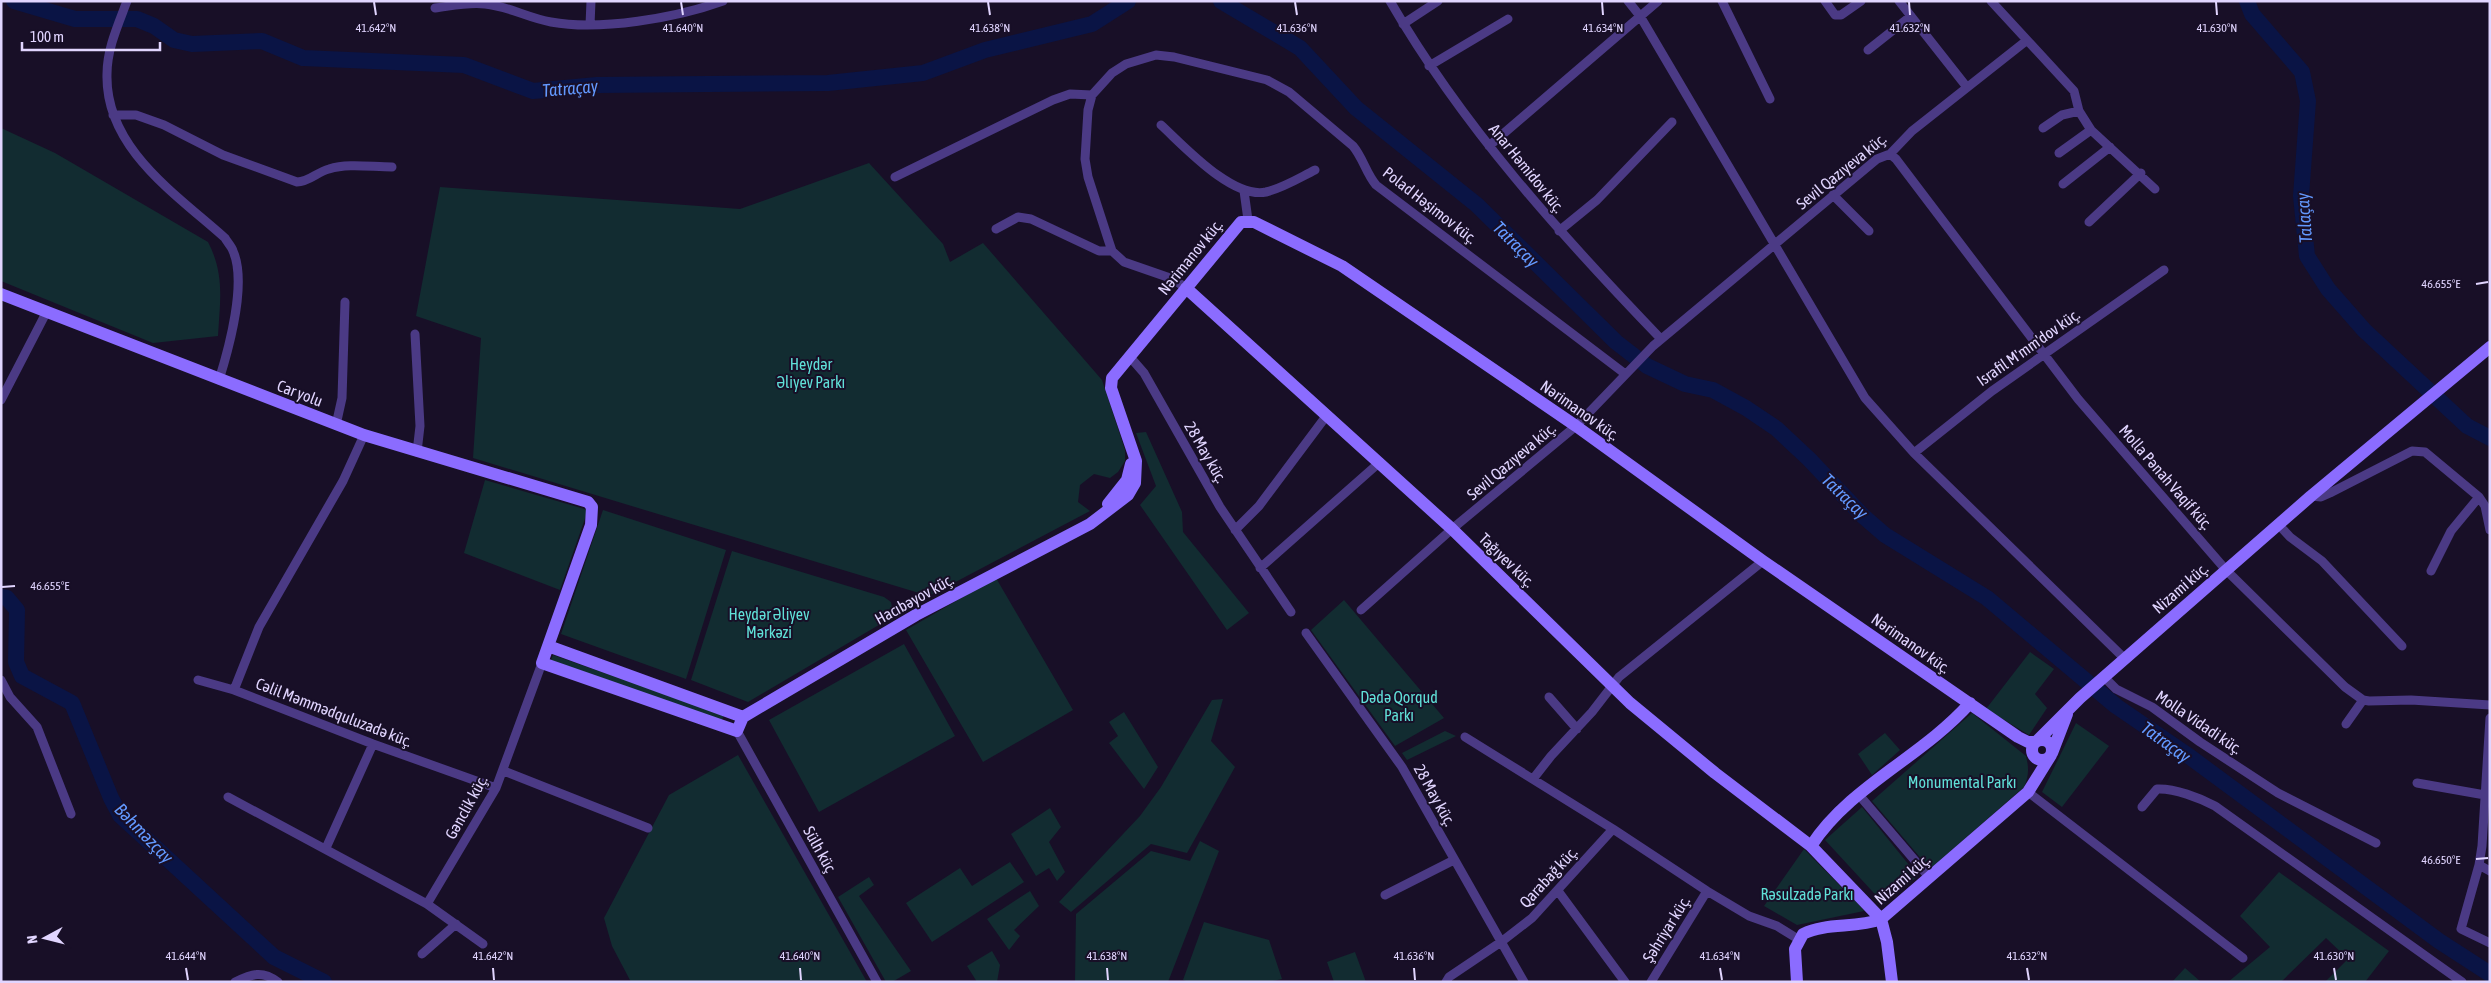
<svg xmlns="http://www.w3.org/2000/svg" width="2491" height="983" viewBox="0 0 2491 983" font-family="'Asap Condensed',sans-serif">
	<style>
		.green { fill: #122c31 }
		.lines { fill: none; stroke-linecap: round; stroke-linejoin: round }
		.river { stroke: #0a1445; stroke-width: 16 }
		.street { stroke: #4b3a85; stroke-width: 9 }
		.secondary { stroke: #8b6cff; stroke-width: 12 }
		.ticks { fill: none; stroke: #e1d5ff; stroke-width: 2 }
		.labels { text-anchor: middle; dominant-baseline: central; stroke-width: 4; stroke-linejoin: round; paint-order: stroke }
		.street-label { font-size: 16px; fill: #e1d5ff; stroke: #180f27 }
		.park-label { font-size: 16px; fill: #60e0d8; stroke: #180f27 }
		.water-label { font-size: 18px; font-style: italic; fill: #6399ff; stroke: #180f27 }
		.ticks-label { font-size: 12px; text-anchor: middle; fill: #e1d5ff; stroke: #180f27; stroke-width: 4; stroke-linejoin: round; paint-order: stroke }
	</style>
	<rect width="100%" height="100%" fill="#180f27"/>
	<path class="green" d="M1,128L55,153L208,242C225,275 220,300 218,336L153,343L1,281Z
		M869,163L943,244L950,262L983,243L1102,380L1125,450V461L1118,472L1110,478L1094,474L1080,485L1078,502L1090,511L929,596L473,458L481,338L416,316L440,187L740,209Z
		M1146,432L1182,512L1183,532L1249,613L1227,630L1140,505L1156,486L1136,433Z
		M485,480L588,510L560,590L464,553Z
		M603,510L726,550L686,679L561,634Z
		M732,551L884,597L891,602L893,613L889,619L748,702L691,680Z
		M996,578L1073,710L983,762L906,630Z
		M1344,600L1444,718L1395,746L1311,630Z
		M904,644L955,736L819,812L769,720Z
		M2030,652L2054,669L2035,694L2047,708L2029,735L1986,709Z
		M553,655L724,715L721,722L551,660Z
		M1223,699L1211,741L1235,767L1187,853L1151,844L1071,912L1059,902L1140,816L1161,787L1212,700Z
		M1124,712L1158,767L1144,789L1109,743L1118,736L1109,722Z
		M1972,713L2026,756C2029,768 2029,776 2024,787L1930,869L1872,801Z
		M2076,723L2109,746L2062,807L2042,792Z
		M1445,731L1456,736L1407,760L1402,753Z
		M1885,733L1900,750L1872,775L1858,754Z
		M738,755L867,982H631L612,946L604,918L669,795Z
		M1862,807L1918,876L1884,904L1825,840Z
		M1050,808L1061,827L1049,842L1065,872L1057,881L1049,868L1036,876L1011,834Z
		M1200,841L1219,851L1168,982H1075L1076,914L1151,851L1190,861Z
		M1804,849L1862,908L1864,911L1797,925L1764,906Z
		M1010,862L1024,882L932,942L906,903L960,868L972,886Z
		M2279,872L2389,951L2365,982H2325L2348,959L2326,938L2281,982H2228L2270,947L2240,916Z
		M869,877L874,885L859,896L911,971L892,982H886L838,897Z
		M1030,891L1039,906L1014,930L1020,936L1009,950L987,919Z
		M1204,922L1269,940L1282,979L1269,982H1189L1183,980Z
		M992,951L1000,965L997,982H977L967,966Z
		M1355,952L1366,982H1334L1327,962Z
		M2185,968L2201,982H2172Z"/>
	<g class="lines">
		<path class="river" d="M14,1L75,19H137L154,26L174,40L192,44L262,41L303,58L464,65L533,91L597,85L828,83L923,73L985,50L1092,24L1128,1
			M1221,1L1300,48L1356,108L1477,205L1616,342L1647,366L1685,384L1713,390L1746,408L1777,429L1809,459L1863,516L1885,535L1987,598L2116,706L2186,754L2439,941L2490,974
			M2247,1L2252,14L2302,72L2308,101L2301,196L2307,256L2328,289L2364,330L2467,426L2490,438
			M1,597L7,598L17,610L16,662L22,676L72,703L111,798L120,815L274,957L324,982"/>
		<path class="street" d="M127,1C118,25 107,49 107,74C105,148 176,194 225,238C227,242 232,247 233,251C247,282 229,348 219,380
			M1390,1C1463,127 1561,235 1661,339
			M1628,1L1640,16L1865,398L1914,453L2125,659
			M1722,1L1770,99
			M1825,1L1835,15H1841L1861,1
			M1899,1L1966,86
			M1991,1L2074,91L2079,111L2091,130L2155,189
			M435,8C451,6 468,2 485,4C508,6 528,18 551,22C600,31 676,18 723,1
			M1403,24L1438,1
			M590,25L591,1
			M1868,50L1911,16
			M1429,66L1508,19
			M113,115H136L164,125L223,155L297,182C309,182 317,172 329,169C348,163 371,167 392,167
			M1161,125C1184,146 1232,199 1266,192C1283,188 1299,178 1315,170
			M2043,128L2062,115L2079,111
			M1489,146L1658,1
			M2059,153L2091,130
			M1890,154L1896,159L2078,399L2226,570L2345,687L2363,700L2369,701L2411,700L2490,705
			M895,177L1053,100L1070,94L1092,95
			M2063,184L2110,147
			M1244,191L1248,220
			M1833,195L1869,231
			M2089,222L2141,173
			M996,229L1018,217L1031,219L1099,251H1112
			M1559,231L1597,200L1672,122
			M1186,288L1173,279L1124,262L1112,251L1109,242L1088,177L1085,159L1088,110L1092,95L1112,73L1126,64L1156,55L1174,57L1267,80L1289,92L1353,146C1363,158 1366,173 1376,185L1624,373
			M415,334L420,426L417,452
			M1130,357L1144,373L1220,507L1291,612
			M1,400L46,313
			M336,425L342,398L345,302
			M364,435L343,481L259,627L234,690L373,744L496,788
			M1914,453L1992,391L2164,270
			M2311,496L2321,497L2330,493L2412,451L2425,452L2479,497L2485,506L2490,530
			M2278,524L2290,537L2322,561L2402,646
			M1235,530L1259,506L1327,415
			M1260,568L1380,462
			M2431,571L2451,531L2479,497
			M1361,610L1452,529L1576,426L1653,346L1877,159L1890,154L1912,131L2026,41
			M1306,633L1402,767L1524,982
			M2104,677L2116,689L2152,707L2200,742L2278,793L2376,843
			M1,680L10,697L37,727L71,814
			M198,680L234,690
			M1549,697L1577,729
			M2490,718L2482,846L2479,865L2461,929L2490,943
			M2346,724L2363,700
			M737,731L877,982
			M1465,737L1613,829L1707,891L1749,916L1777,926L1798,939
			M504,771L648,828
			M1533,779L1551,756L1592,712L1619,677L1763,561
			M2417,783L2485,795
			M2028,792L2243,958
			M1859,795L1929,877
			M228,797L427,904L496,788L542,663
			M2142,807L2157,789C2174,788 2200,798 2215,806L2462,982
			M326,848L373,744
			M2479,865L2490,871
			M1558,891L1625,982
			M1385,895L1454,860
			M427,904L483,944
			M422,954L456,924
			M235,982C252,974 262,970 278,982
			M1446,982L1449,977L1501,942L1532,918L1613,829
			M1651,982L1707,891"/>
		<path class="secondary" d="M1186,288L1452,529L1630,703L1715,773L1811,846
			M1,294L364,435L588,502L592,507L591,525L542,663L737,731L743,717
			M1108,504L1127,480L1131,464
			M548,646L743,717
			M743,717L916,615L1090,524L1128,495L1135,483L1136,461L1111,388L1112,378L1241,222H1254L1342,266L1576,426L1763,561L2018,737L2028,742H2036L2080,698L2311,496L2490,347
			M2032 750a10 10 0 1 1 20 0a10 10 0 1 1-20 0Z
			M2052,753L2067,714
			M1797,982L1795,949L1803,934C1827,922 1856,929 1881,919L2028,792L2051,755
			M1892,982L1887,942L1881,919L1811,846C1850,786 1922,757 1970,703"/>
	</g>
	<path class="ticks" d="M374,2L376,15M681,2L683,15M988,2L990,15M1295,2L1297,15M1602,2L1603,15M1909,2L1910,15M2216,2L2217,15M2476,284L2488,282M2,587L15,586M2476,859L2488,858M186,968L188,980M493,968L494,980M800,968L801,980M1107,968L1108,980M1414,968L1415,980M1720,968L1722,980M2027,968L2029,980M2334,968L2336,980"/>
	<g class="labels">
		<g class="street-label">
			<text transform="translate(1527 168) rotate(51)">Anar Həmidov küç.</text>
			<text transform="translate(1841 171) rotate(-39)">Sevil Qazıyeva küç.</text>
			<text transform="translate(1430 205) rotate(38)">Polad Həşimov küç.</text>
			<text transform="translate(1190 257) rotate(-51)">Nərimanov küç.</text>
			<text transform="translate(2028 347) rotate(-35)">Israfil M'mm'dov küç.</text>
			<text transform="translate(300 393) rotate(21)">Car yolu</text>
			<text transform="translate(1580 410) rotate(35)">Nərimanov küç.</text>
			<text transform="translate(1206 452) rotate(60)">28 May küç.</text>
			<text transform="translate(1511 461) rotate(-40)">Sevil Qazıyeva küç.</text>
			<text transform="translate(2166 477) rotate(49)">Molla Pənah Vaqif küç.</text>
			<text transform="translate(1507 560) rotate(44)">Tağıyev küç.</text>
			<text transform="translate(2180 588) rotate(-41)">Nizami küç.</text>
			<text transform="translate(914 599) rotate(-29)">Hacıbəyov küç.</text>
			<text transform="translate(1911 643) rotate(35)">Nərimanov küç.</text>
			<text transform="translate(334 712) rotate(21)">Cəlil Məmmədquluzadə küç.</text>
			<text transform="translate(2199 722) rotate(34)">Molla Vidadi küç.</text>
			<text transform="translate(1435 795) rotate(61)">28 May küç.</text>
			<text transform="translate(466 807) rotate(-61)">Gənclik küç.</text>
			<text transform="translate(820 849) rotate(61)">Sülh küç</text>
			<text transform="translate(1548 877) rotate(-47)">Qarabağ küç.</text>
			<text transform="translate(1902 879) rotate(-41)">Nizami küç.</text>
			<text transform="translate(1666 929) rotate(-58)">Şəhriyar küç.</text>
		</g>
		<g class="park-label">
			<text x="811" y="364">Heydər<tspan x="811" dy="18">Əliyev Parkı</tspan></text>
			<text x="769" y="614">Heydər Əliyev<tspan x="769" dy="18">Mərkəzi</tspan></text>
			<text x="1399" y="697">Dədə Qorqud<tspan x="1399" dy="18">Parkı</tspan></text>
			<text x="1962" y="782">Monumental Parkı</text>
			<text x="1807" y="894">Rəsulzadə Parkı</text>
		</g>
		<g class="water-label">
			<text transform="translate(570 88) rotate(-5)">Tatraçay</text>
			<text transform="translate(2304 218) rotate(-94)">Talaçay</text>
			<text transform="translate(1516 244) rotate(45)">Tatraçay</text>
			<text transform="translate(1845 496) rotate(44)">Tatraçay</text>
			<text transform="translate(2166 742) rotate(36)">Tatraçay</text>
			<text transform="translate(144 833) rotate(46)">Bəhməzçay</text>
		</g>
	</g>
	<g class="ticks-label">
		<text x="376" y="32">41.642°N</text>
		<text x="683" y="32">41.640°N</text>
		<text x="990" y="32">41.638°N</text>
		<text x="1297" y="32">41.636°N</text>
		<text x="1603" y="32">41.634°N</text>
		<text x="1910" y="32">41.632°N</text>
		<text x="2217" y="32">41.630°N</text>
		<text x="2441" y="288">46.655°E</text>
		<text x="50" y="590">46.655°E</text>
		<text x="2441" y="864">46.650°E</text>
		<text x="186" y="960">41.644°N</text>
		<text x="493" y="960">41.642°N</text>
		<text x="800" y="960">41.640°N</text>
		<text x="1107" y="960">41.638°N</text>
		<text x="1414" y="960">41.636°N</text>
		<text x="1720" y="960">41.634°N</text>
		<text x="2027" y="960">41.632°N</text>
		<text x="2334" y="960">41.630°N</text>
	</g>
	<rect width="2491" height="983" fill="none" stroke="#e1d5ff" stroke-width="5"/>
	<g transform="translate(45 938) rotate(263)" stroke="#180f27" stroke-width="4" paint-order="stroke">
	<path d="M0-4L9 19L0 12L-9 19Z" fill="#e1d5ff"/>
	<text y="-8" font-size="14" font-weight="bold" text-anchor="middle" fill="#e1d5ff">N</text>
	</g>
	<path d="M22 42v8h138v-8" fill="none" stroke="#e1d5ff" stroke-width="2.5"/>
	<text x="30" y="42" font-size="15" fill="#e1d5ff" stroke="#180f27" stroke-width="4" paint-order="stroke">100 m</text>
</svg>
